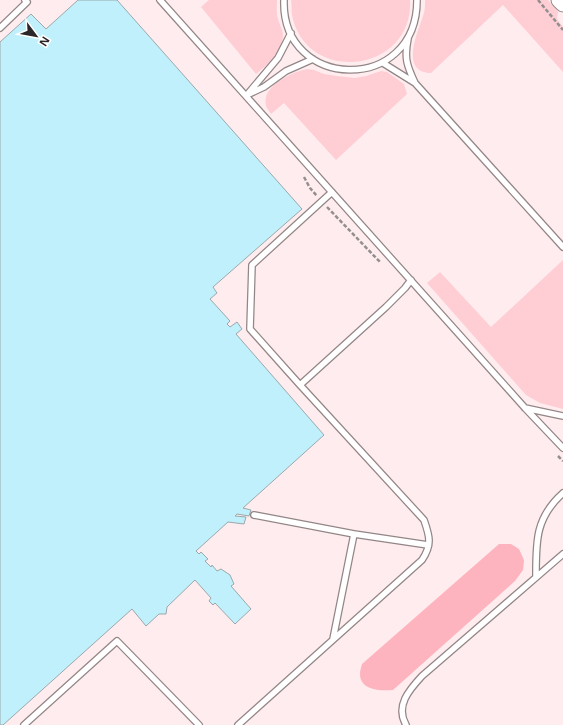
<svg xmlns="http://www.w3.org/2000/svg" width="563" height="725" viewBox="0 0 563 725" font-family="'Noto Sans',sans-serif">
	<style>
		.built { fill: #ffecee }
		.green { fill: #feced4 }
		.water { fill: #feb4be }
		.building { fill: #bff0fb; stroke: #9ba8ab }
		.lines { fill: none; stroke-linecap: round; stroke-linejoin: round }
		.lane-casing { stroke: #938687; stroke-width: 8 }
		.secondary-casing { stroke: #938687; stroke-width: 17 }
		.path { stroke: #948f8f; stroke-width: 2.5; stroke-dasharray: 4 2; stroke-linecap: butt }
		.lane { stroke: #fff; stroke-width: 5.5 }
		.secondary { stroke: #fff; stroke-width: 15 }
	</style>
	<rect width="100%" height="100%" fill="#fef9f9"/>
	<path class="built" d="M0,0H551L563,14V725H0Z"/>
	<path class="green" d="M209,0H277C277,6 276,13 278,19C279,24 282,28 283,34C283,50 268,65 256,74L201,7Z
		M291,0H410C414,73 306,86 292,15C291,10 292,5 291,0Z
		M425,0H548L558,12L557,19L563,27V72L503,5L431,73C398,72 419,30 424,13C425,9 425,4 425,0Z
		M307,69L314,70L324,74L337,76L355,78L366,76L381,71L387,72L404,84L407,94L336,160L284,103L271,114C270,112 267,109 266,106C261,86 292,72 307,69Z
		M563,260V409L540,403L526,395L427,283L440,272L491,327Z"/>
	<path class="water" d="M499,544H511L519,549L524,560L523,570L515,581L393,690C382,691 360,691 360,674C360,671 361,667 362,664Z"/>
	<path class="building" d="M78,0H117L302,209L213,287L217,293L210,299L230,321L227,324L230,327L237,322L242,329L236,334L324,435L243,508L251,510L249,516L237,514L235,516L246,517L244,524L228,522L196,551L199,554L201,552L208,559L205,561L211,567L212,565L217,571L221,569L230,575L234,584L231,586L251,609L235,624L215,603L213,605L209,601L211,598L195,580L167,607L166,614H159L146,626L132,609L3,725H0V42L31,14L46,29Z"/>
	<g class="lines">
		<defs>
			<path id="lane" d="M160,0L525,408L563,448
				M284,0C281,91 417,95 417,0
				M0,28L27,2L25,0
				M383,63L415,83C407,66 404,58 408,39
				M415,83L563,247
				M249,94L264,87L286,71L313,59
				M246,96L278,58L291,33
				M300,385L250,329L252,265L332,192
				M525,408L563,416
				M254,515L354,534L428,545
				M536,577C536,542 535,518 563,493
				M333,639L354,534
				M24,725L117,641L199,725
				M238,725L422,560C432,545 430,537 424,520L300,385L386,307L405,288L411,280
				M406,725C395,706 409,690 422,676L563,554"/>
			<path id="secondary" d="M559,0L563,4"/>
		</defs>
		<use href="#lane" class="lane-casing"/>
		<use href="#secondary" class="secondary-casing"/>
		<path class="path" d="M538,0L563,30
			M304,177L310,188L317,196
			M327,207L380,262
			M558,456L563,461"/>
		<use href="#lane" class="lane"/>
		<use href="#secondary" class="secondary"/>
	</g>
	<g transform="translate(36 36) rotate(122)" stroke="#ffffff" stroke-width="3" paint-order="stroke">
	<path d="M0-3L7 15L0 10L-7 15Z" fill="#2a2526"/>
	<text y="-6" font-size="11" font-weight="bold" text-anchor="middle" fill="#2a2526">N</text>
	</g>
</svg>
